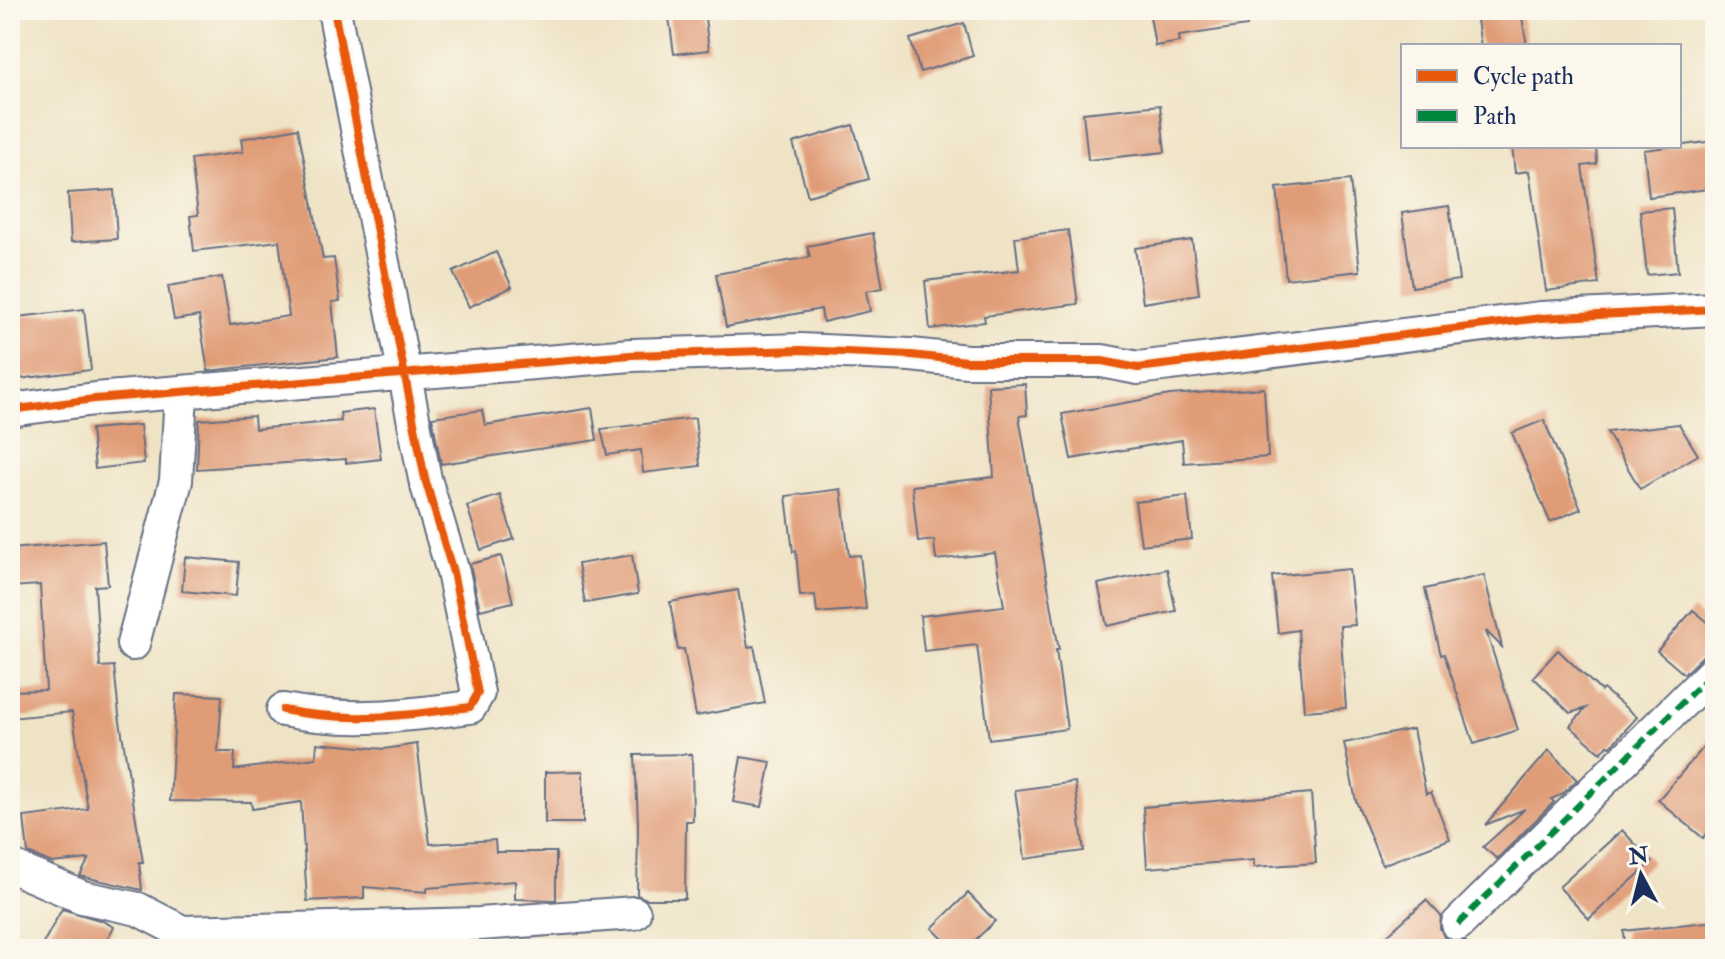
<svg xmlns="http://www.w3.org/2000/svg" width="1725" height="959" viewBox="0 0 1725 959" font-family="'IM FELL Double Pica',serif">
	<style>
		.building { fill: #e09c77 }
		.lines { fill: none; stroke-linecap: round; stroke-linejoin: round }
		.minor-casing { stroke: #656e82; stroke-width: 36 }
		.minor { stroke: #fff; stroke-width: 32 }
		.quiet { stroke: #00873e; stroke-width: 6; stroke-dasharray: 12 6; stroke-linecap: butt }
		.cycleway-casing { stroke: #fbf7ec; stroke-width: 13 }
		.cycleway { stroke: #e8590c; stroke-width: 8 }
	</style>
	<rect width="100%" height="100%" fill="#fbf7ec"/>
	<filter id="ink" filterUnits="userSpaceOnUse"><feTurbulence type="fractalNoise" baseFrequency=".0125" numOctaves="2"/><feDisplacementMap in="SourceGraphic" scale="16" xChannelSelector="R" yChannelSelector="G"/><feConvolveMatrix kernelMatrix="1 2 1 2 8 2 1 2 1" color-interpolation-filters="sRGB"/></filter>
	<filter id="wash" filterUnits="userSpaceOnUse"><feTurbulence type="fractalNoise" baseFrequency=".006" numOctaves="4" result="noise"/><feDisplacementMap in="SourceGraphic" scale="32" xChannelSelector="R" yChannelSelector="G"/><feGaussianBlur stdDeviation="1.8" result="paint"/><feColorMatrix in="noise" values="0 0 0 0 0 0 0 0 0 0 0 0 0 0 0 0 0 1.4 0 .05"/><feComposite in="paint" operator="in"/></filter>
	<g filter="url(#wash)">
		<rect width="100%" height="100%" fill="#efe3c5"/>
		<g id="blocks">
			<path class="building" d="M668,10H704L709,50L674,54Z
				M1149,10H1246L1247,26L1179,36L1180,42L1155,46Z
				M1521,12L1527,46H1481L1477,20Z
				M964,23L973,56L920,72L910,39Z
				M1160,105L1165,152L1088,160L1083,113Z
				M853,125L869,179L808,196L793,143Z
				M298,128L323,259L334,258L340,301L332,302L338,357L208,371L199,316L174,320L168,286L222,277L230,325L289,316L279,241L194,251L190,216L198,215L191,159L243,152L241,139Z
				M1715,141V188L1649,197L1644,150Z
				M1512,146H1596L1597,164L1582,166L1599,284L1546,291L1529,171L1515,173Z
				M1350,180L1360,271L1286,279L1277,188Z
				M114,190L117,239L71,242L68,193Z
				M1449,206L1459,280L1412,287L1402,213Z
				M1672,208L1678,272L1647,275L1640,211Z
				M1068,230L1078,304L984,316L985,322L930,329L925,281L1019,270L1015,237Z
				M873,233L883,288L866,291L870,311L823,322L821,309L726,327L716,274L810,257L807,246Z
				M1192,240L1199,294L1143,303L1135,248Z
				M496,252L512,287L469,307L453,272Z
				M84,309L91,370L10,380V318Z
				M1025,384L1027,415L1019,416L1059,650H1056L1067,729L989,739L977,645L924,651L920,616L1004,606L995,553L936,560L934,540L918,542L912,486L994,477L988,386Z
				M1264,388L1268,457L1184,463L1182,440L1071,459L1062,414L1170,395Z
				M592,408L597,440L441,464L432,417L482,410L485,425Z
				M374,409L381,459L346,463V459L197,469L199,420L254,416L255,429L341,421L340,413Z
				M695,418L700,466L643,473L641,450L607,455L601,429Z
				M1544,420L1581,509L1550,522L1512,433Z
				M1679,424L1698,455L1640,489L1607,432Z
				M140,425L144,463L95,469L91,429Z
				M841,489L849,556L860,555L866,609L817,613L815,595L800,596L796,551L793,552L786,496Z
				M500,495L514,539L481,550L467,506Z
				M1187,496L1192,539L1141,545L1135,502Z
				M104,541L108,585L95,586L100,667L114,666L119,715L143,862H139L142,890L80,876L89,859L52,863L28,853L24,817L88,809L72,712L10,718V691L46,690L40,585L10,587V549Z
				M632,555L638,594L585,603L578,564Z
				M501,556L513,602L480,610L470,564Z
				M185,557L239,562L236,596L182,591Z
				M1167,569L1176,611L1107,626L1098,584Z
				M1349,569L1355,625L1340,626L1346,708L1304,711L1298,630L1278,633L1272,576Z
				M1484,575L1502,647L1486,631L1518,730L1474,744L1444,654L1441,655L1425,589Z
				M738,590L748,647L754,646L765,703L696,716L684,649L678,650L670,602Z
				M1693,610L1715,628V644L1684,674L1657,651Z
				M1558,650L1601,691L1603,689L1637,717L1611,746L1608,745L1601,753L1570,726L1586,708L1570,713L1533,677Z
				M176,694L222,696L218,752H235L234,770L316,758L317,743L384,749L417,744L430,844L495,840L496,852H556V900L515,899V881L427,888V892L364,887V898L307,901L301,802L252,809L251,802L170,801Z
				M1413,729L1426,794L1431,792L1450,839L1382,865L1356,801L1344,743Z
				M1715,734V824L1703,838L1658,800Z
				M1549,750L1577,780L1561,795L1551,799L1554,802L1497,859L1483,847L1525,809L1485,825Z
				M692,754L693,821H686L685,899H646L637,895L638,822L635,755Z
				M741,757L771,762L762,807L733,802Z
				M583,771V823H545V772Z
				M1075,782L1084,851L1025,859L1015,790Z
				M1311,793L1316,863L1254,867V860L1147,868L1143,807Z
				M1622,830L1652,862L1589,919L1559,887Z
				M968,893L995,921L966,949H953L932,928Z
				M1426,900L1441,916L1440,928L1444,937L1454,942L1465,941L1472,949H1372Z
				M62,909L103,921L114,927L101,949H40Z
				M1715,921V949H1625L1624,931Z"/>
		</g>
	</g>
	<g filter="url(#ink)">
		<use href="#blocks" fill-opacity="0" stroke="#656e82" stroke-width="2"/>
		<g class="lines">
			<defs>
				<path id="minor" d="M10,410L95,399L631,355L800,350L911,355L967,361H1102L1138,368L1541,318L1715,309
					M133,644L176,481L181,394
					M283,710C349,723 405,716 470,707L478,693L453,572L425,479L334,10
					M10,866L82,897L138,909L182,932L194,947
					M1458,924L1715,670
					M182,932L479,924L634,913"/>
			</defs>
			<use href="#minor" class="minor-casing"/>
			<use href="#minor" class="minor"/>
			<path class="quiet" d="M1458,924L1715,670"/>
			<defs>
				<path id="cycleway" d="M10,410L95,399L631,355L800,350L911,355L967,361H1102L1138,368L1541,318L1715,309
					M283,710C349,723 405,716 470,707L478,693L453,572L425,479L334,10"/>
			</defs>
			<use href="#cycleway" class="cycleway-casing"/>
			<use href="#cycleway" class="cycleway"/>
		</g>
	</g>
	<rect width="1725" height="959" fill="none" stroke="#fbf7ec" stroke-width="40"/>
	<rect x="1401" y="44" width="280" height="104" fill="#fbf7ec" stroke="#a1a7b3" stroke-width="2"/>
	<rect x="1417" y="70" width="40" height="12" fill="#e8590c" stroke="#a1a7b3" stroke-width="2"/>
	<text x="1473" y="84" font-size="24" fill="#1b2f5e">Cycle path</text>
	<rect x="1417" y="110" width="40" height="12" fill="#00873e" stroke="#a1a7b3" stroke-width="2"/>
	<text x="1473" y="124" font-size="24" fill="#1b2f5e">Path</text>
	<g transform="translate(1641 875) rotate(353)" stroke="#fbf7ec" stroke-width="6" paint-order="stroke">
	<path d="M0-6L14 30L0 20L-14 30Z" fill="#1b2f5e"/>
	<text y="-12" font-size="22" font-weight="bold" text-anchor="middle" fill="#1b2f5e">N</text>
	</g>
</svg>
